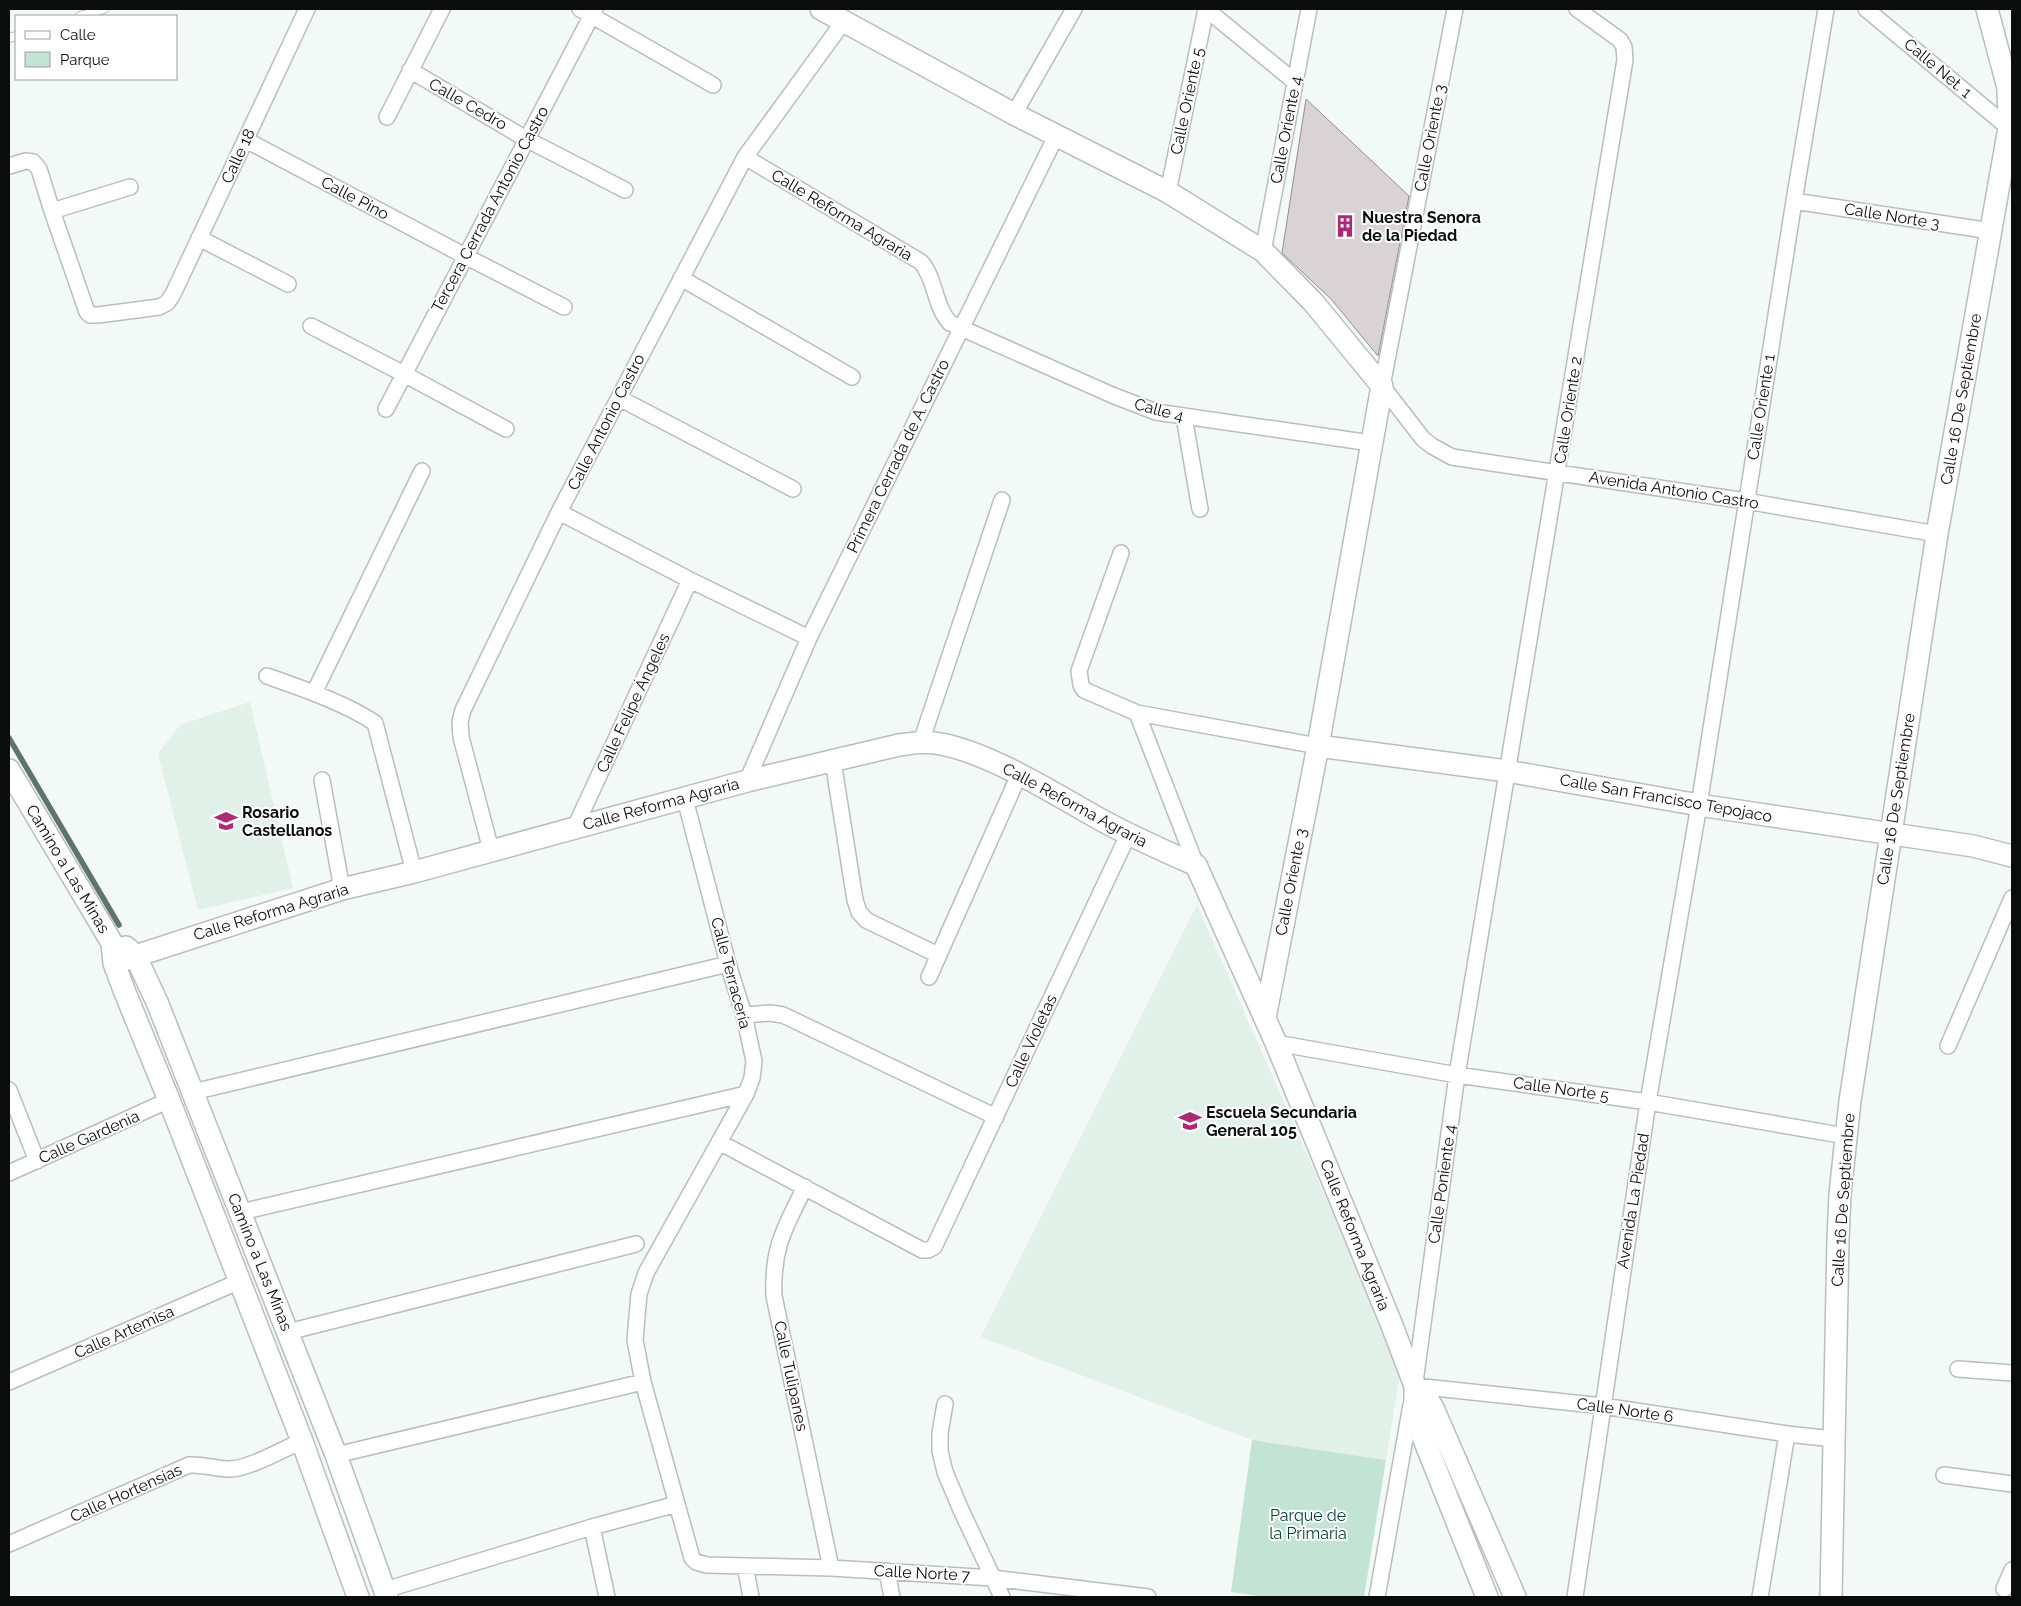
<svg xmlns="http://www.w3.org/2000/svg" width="2021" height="1606" viewBox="0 0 2021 1606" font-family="Raleway,sans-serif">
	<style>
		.built { fill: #e1f0e8 }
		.green { fill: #c3e4d4 }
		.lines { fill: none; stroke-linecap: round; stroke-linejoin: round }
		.stream { stroke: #5f756a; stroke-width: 5.5 }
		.building { fill: #dad3d6; stroke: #948e91 }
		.lane-casing { stroke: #b8bebb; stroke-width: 10 }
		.street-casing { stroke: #b8bebb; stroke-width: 18 }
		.secondary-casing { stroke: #b8bebb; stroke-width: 24 }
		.lane { stroke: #fff; stroke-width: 8 }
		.street { stroke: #fff; stroke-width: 15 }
		.secondary { stroke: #fff; stroke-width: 21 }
		.labels { text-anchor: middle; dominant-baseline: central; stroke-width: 4; stroke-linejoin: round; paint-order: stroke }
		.street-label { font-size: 16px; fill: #0b0d0c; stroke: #fff }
		.poi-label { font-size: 16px; font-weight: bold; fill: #0b0d0c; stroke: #fff; text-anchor: start }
		.park-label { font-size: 16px; fill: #02442e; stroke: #fff }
	</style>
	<rect width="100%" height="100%" fill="#f2f9f6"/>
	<path class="built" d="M250,702L293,888L198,910L158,754L180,725Z
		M1197,905L1401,1368L1386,1460L1252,1440L981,1337Z"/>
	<path class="green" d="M1252,1440L1386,1460L1364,1597H1266L1231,1592Z"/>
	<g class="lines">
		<path class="stream" d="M9,738L119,925"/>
	</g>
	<path class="building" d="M1306,99L1409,196L1378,356L1331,299L1282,253Z"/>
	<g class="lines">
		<defs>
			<path id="lane" d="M80,16L104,9
				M9,38L16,36"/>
			<path id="street" d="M580,9L713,85
				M1206,9L1295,82
				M1455,9L1382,386L1423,439L1432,446L1452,457L1746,501L1937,534
				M1866,9L2009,128
				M410,70L526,139L625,190
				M1014,114L1074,9
				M387,117L442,9
				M246,140L465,256L564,307
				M745,157L921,262C936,279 934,306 950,323L1112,395L1156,412L1371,443
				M9,166L26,161L33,162L39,169L52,211L87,312L90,315H98L159,307L167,303L173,294L307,9
				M1168,192L1206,9
				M1794,201L1991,231
				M52,211L130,187
				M199,238L288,284
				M1263,251L1309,9
				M681,278L852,377
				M311,326L404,374L506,429
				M619,398L793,489
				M386,409L595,9
				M1184,417L1200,509
				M559,512L690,580L809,638
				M1121,553L1079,671L1081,685L1084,690L1137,713L1318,746
				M267,676C303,689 343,702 375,723L414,872
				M314,693L422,471
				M1137,713L1196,865
				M921,742L1002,500
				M833,761L855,900L859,912L866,920L938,955
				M322,780L342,889
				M747,781L809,638L1056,136
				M685,799L728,964L744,1015L754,1061L752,1078L746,1094L646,1273L639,1294L635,1340L643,1382L692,1558L696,1562L707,1565L831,1568L993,1578L1148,1597
				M575,827L690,580
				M491,850L461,737L460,722L463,710L559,512L745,157L844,21
				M929,977L1019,775
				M744,1015L770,1013L783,1015L996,1117
				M1276,1043L1457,1075L1648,1102L1846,1136
				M1948,1046L2012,898
				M9,1090L37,1161
				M193,1092L728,964
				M719,1142L922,1250H928L934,1247L1128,835
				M9,1173L169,1100
				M805,1187C784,1229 772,1248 774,1296L831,1568
				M241,1212L746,1094
				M288,1332L636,1244
				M1958,1369L2012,1373
				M9,1382L240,1281
				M1415,1382L1457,1075L1625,60L1624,47L1620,40L1577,9
				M1415,1386L1603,1406L1787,1434L1834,1439
				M945,1404L940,1433V1451L945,1472L961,1510L1002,1597
				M336,1455L643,1382
				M1944,1475L2012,1484
				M592,1527L607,1597
				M9,1544L189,1465C203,1464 215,1469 228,1469C247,1470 283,1449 302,1441
				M745,1566L751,1597
				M887,1571L892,1597
				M2004,1589L2012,1570
				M385,1590L592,1527L677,1504
				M1377,1597L1411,1405
				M1575,1597L1648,1102L1699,805L1794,201L1826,9
				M1760,1597L1787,1434"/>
			<path id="secondary" d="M821,9L1014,114L1168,192L1263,251L1313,302L1382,386L1318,746L1265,1018
				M1318,746L1507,771L1699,805L1973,846L2012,856
				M9,770L112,943L114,963L124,990L169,1100L302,1441L358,1597
				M126,947L135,955L157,1002L336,1455L387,1597
				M114,963L342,889L414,872L747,781L899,745C913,743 927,741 941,744C993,754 1056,795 1103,821C1133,837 1164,851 1196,865L1276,1043L1391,1323L1415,1386V1408L1419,1427L1487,1597
				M1415,1386L1425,1395L1433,1408L1515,1597
				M1831,1597L1838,1239L1840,1194L1850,1101L1937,534L2009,128L2008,88L1987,9"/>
		</defs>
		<use href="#lane" class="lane-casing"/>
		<use href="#street" class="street-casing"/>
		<use href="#secondary" class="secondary-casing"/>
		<use href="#lane" class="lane"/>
		<use href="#street" class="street"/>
		<use href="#secondary" class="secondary"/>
	</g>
	<defs>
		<symbol id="building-bare" viewBox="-9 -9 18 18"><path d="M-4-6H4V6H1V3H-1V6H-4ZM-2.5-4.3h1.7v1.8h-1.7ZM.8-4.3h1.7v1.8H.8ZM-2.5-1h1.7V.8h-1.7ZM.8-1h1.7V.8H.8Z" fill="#ab2a76" stroke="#fff" stroke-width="2.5" paint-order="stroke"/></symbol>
		<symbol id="school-bare" viewBox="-9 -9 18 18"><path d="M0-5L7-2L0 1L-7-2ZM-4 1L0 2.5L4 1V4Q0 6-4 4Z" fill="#ab2a76" stroke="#fff" stroke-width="2.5" paint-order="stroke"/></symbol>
	</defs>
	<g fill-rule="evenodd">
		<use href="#building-bare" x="1329" y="210" width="32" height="32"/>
		<use href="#school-bare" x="210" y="805" width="32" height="32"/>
		<use href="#school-bare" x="1174" y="1105" width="32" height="32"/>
	</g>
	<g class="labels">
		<g class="street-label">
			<text transform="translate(1938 68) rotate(40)">Calle Net. 1</text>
			<text transform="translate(1187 101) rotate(-78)">Calle Oriente 5</text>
			<text transform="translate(468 104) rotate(30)">Calle Cedro</text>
			<text transform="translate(1286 130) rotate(-79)">Calle Oriente 4</text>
			<text transform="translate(1430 138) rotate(-79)">Calle Oriente 3</text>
			<text transform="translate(238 156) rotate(-65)">Calle 18</text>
			<text transform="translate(355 198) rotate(28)">Calle Pino</text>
			<text transform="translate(490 209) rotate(-62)">Tercera Cerrada Antonio Castro</text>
			<text transform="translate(842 215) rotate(31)">Calle Reforma Agraria</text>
			<text transform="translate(1892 216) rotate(9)">Calle Norte 3</text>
			<text transform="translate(1961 399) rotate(-80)">Calle 16 De Septiembre</text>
			<text transform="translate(1761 407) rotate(-81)">Calle Oriente 1</text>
			<text transform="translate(1159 410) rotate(15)">Calle 4</text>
			<text transform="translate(1568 410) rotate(-81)">Calle Oriente 2</text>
			<text transform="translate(606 422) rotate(-63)">Calle Antonio Castro</text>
			<text transform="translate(898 456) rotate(-64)">Primera Cerrada de A. Castro</text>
			<text transform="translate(1674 490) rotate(9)">Avenida Antonio Castro</text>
			<text transform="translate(633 703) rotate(-65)">Calle Felipe Ángeles</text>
			<text transform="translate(1666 798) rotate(10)">Calle San Francisco Tepojaco</text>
			<text transform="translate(1896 799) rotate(-81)">Calle 16 De Septiembre</text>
			<text transform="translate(661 804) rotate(-15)">Calle Reforma Agraria</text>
			<text transform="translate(1075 805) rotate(28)">Calle Reforma Agraria</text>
			<text transform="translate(68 869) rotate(59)">Camino a Las Minas</text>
			<text transform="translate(1291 882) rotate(-79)">Calle Oriente 3</text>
			<text transform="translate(271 912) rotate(-17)">Calle Reforma Agraria</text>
			<text transform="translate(731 973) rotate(75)">Calle Terracería</text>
			<text transform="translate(1031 1041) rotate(-65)">Calle Violetas</text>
			<text transform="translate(1561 1089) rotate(8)">Calle Norte 5</text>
			<text transform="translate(89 1137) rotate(-24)">Calle Gardenia</text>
			<text transform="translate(1442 1184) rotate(-82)">Calle Poniente 4</text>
			<text transform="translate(1843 1200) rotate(-86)">Calle 16 De Septiembre</text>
			<text transform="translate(1633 1201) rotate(-81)">Avenida La Piedad</text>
			<text transform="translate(1355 1235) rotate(68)">Calle Reforma Agraria</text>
			<text transform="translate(260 1262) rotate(68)">Camino a Las Minas</text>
			<text transform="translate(124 1332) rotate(-24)">Calle Artemisa</text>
			<text transform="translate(791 1376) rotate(78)">Calle Tulipanes</text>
			<text transform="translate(1625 1410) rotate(8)">Calle Norte 6</text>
			<text transform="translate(126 1493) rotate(-24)">Calle Hortensias</text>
			<text transform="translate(922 1573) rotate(3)">Calle Norte 7</text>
		</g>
		<g class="poi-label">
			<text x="1362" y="217">Nuestra Senora<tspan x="1362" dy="18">de la Piedad</tspan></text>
			<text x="242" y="812">Rosario<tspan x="242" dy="18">Castellanos</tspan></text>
			<text x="1206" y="1112">Escuela Secundaria<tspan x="1206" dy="18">General 105</tspan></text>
		</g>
		<g class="park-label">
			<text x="1308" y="1515">Parque de<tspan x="1308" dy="18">la Primaria</tspan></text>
		</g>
	</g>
	<rect width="2021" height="1606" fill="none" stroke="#0b0d0c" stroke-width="20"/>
	<rect x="15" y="15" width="162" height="65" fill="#ffffff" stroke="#9d9e9e"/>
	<rect x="25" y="31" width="25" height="8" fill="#ffffff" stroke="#9d9e9e"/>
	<text x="60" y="40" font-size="15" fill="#0b0d0c">Calle</text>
	<rect x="25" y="52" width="25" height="15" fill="#c3e4d4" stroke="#9d9e9e"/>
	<text x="60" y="65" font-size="15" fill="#0b0d0c">Parque</text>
</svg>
